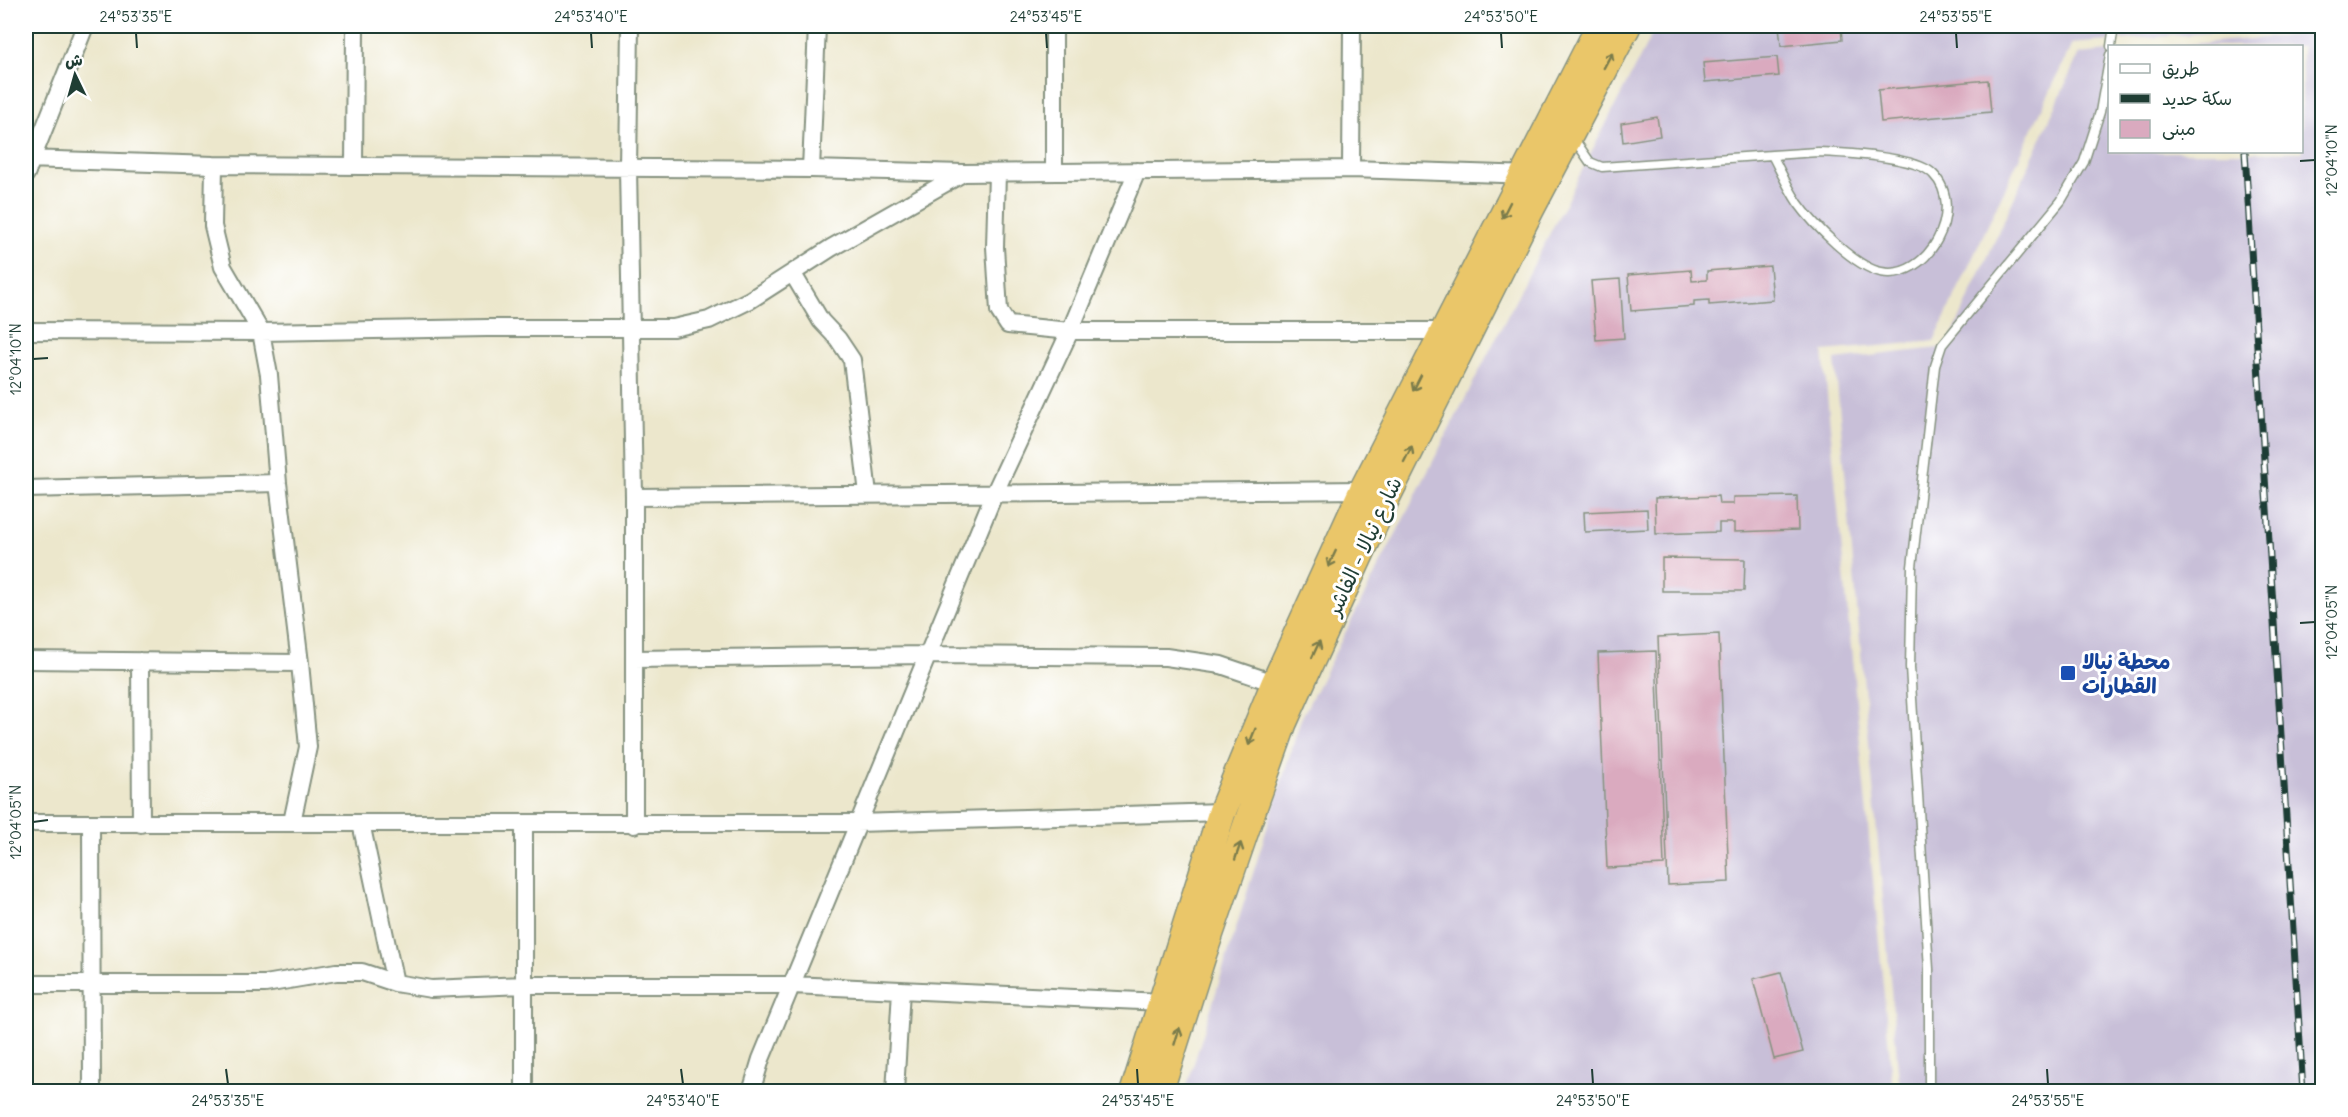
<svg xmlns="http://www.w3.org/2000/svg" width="2348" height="1117" viewBox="0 0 2348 1117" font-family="Delius,'Playpen Sans Arabic',sans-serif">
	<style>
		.industrial { fill: #c8bfd8 }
		.building { fill: #daaabf }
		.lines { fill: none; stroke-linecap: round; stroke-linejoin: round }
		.service-casing { stroke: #869280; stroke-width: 11 }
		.minor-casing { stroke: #869280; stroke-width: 20 }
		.trunk-casing { stroke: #869280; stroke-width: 30 }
		.service { stroke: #fff; stroke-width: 8 }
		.minor { stroke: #fff; stroke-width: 16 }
		.trunk { stroke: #eac669; stroke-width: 27 }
		.rail-casing { stroke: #1f3d34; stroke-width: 7 }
		.rail { stroke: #fff; stroke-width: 4.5; stroke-dasharray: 14; stroke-linecap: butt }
		.oneway { stroke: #7a7b4c }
		.ticks { fill: none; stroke: #1f3d34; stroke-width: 2 }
		.transit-dot { fill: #1a4fb4; stroke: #fff; stroke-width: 2 }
		.labels { text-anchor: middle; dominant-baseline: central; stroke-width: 6; stroke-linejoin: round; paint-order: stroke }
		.street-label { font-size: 21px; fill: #1f3d34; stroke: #fff }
		.transit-label { font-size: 21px; font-weight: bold; fill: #164399; stroke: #fff; text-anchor: start }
		.neatline { fill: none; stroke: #1f3d34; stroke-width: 2 }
		.ticks-label { font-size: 15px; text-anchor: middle; fill: #1f3d34 }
	</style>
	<rect width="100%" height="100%" fill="#fff"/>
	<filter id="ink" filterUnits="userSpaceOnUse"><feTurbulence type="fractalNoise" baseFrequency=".0167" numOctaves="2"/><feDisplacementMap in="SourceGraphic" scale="12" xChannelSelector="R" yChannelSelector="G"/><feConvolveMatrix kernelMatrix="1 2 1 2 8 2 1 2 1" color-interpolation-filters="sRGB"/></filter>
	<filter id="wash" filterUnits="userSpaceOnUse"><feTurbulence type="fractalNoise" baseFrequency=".008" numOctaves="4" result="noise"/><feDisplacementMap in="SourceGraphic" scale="24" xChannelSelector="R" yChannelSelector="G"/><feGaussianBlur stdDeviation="1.35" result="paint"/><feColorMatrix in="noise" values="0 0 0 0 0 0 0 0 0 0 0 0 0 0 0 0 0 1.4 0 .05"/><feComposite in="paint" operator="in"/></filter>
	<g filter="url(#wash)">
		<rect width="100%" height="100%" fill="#ece7cc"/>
		<path class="industrial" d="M1656,26H2293L2072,44L1934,341L1823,351L1893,1091L1185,1092L1301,719Z
			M2322,33V1091H1900L1835,360L1947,347L2079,54L2109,51L2110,152H2302V46H2167Z"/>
		<g id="blocks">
			<path class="building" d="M1779,26H1841L1842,40L1781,46Z
				M1777,57L1779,76L1705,82L1703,63Z
				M1988,80L1991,112L1881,122L1878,90Z
				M1657,117L1660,136L1623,142L1621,123Z
				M1770,266L1773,300L1709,305V300L1694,301V306L1631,311L1628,275L1691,270L1692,281L1707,280V271Z
				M1620,279L1624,338L1596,340L1591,281Z
				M1718,496L1719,504H1733V497L1797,496L1798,530L1734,532V523H1719V532L1656,534L1655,498Z
				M1647,509L1648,529L1585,532L1584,512Z
				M1662,558L1745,559L1744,591H1662Z
				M1719,634L1729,882L1668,885L1658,637Z
				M1656,651L1664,865L1607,868L1598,653Z
				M1781,972L1803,1052L1774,1059L1753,979Z"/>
		</g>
	</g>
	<g filter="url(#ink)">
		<use href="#blocks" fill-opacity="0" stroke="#869280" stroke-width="1.5"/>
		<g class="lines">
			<defs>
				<path id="service" d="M2111,46L2114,26
					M1574,139L1590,162L1602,167L1772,155
					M1818,152C1844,153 1916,156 1933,174C1967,208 1928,282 1881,272C1855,267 1813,224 1798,203C1788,188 1780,170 1772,155Z
					M1929,1092V969L1910,667L1912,567L1935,366L1942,345L2061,201L2084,162L2100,112L2110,55"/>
				<path id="minor" d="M630,26L628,168L634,497V825
					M26,159L214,165L811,169L964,173L1351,169L1532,175
					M214,165L213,226L223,267L261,332L269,375L278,483L300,663L308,747L292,822
					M354,166L355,26
					M811,169L817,26
					M1351,169L1352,26
					M1054,171V26
					M997,173L995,247L999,311L1008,325L1070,331H1443
					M26,174L85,26
					M793,274L821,321L838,339L852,360L868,494
					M26,331L261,332L487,328H673L709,320L750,300L831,248L963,173
					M26,489L278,483
					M634,497L1363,490
					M634,659L927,655L1166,657L1221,665L1283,686
					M26,660L300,663
					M140,661L141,824
					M26,823H857L1222,812
					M91,823L92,1092
					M361,823L395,983
					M524,824V1092
					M26,984H265L336,972H362L395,983L431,989L523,985H792L1162,1002
					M751,1092L761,1059L995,492L1070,331L1137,171
					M895,1092L901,990"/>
				<path id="trunk" d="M1134,1092L1222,812L1275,683L1363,490L1600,26
					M1159,1092L1203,953L1249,819L1283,723L1309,665L1385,500L1530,210L1627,26"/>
			</defs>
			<use href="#service" class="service-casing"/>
			<use href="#minor" class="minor-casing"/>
			<use href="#trunk" class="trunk-casing"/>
			<use href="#service" class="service"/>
			<use href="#minor" class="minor"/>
			<use href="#trunk" class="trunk"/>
			<defs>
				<path id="rail" d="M2245,152L2303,1092"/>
			</defs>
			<use href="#rail" class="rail-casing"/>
			<use href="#rail" class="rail"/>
		</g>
		<defs><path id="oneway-shaft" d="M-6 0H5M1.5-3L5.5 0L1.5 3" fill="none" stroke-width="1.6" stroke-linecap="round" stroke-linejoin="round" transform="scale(1.5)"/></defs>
		<g class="oneway">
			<use href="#oneway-shaft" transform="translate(1608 60) rotate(-62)"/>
			<use href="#oneway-shaft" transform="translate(1506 210) rotate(117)"/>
			<use href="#oneway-shaft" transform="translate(1417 383) rotate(117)"/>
			<use href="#oneway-shaft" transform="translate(1408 454) rotate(-63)"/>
			<use href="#oneway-shaft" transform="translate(1332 559) rotate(115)"/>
			<use href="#oneway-shaft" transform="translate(1316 649) rotate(-65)"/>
			<use href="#oneway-shaft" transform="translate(1252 737) rotate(112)"/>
			<use href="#oneway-shaft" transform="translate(1238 851) rotate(-71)"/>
			<use href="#oneway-shaft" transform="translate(1177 1036) rotate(-73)"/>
		</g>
	</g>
	<path class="ticks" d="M136,33L137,48M591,33L592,48M1046,33L1047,48M1501,33L1502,48M1956,33L1957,48M2300,161L2315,160M33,359L48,358M2300,623L2315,622M33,822L48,820M226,1069L228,1084M681,1069L683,1084M1137,1069L1138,1084M1592,1069L1593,1084M2047,1069L2048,1084"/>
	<rect class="transit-dot" x="2060" y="665" width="16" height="16" rx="3"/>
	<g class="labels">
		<g class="street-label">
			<text transform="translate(1364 546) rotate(-65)">شارع نيالا - الفاشر</text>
		</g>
		<g class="transit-label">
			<text x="2082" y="661">محطة نيالا<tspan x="2082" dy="24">القطارات</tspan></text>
		</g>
	</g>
	<rect width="2348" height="1117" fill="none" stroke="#fff" stroke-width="66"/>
	<rect x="2108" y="45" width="195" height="108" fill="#ffffff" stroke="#a5b1ae" stroke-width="1.5"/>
	<rect x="2120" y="64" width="30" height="9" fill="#ffffff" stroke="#a5b1ae" stroke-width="1.5"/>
	<text x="2162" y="75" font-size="18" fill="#1f3d34">طريق</text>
	<rect x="2120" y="94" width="30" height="9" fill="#1f3d34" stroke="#a5b1ae" stroke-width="1.5"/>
	<text x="2162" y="105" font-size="18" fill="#1f3d34">سكة حديد</text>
	<rect x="2120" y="120" width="30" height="18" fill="#daaabf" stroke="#a5b1ae" stroke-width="1.5"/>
	<text x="2162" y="135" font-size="18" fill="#1f3d34">مبنى</text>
	<g transform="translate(75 75) rotate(355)" stroke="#ffffff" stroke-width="4.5" paint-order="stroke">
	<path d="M0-4.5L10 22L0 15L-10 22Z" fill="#1f3d34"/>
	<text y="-9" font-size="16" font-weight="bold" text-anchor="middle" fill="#1f3d34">ش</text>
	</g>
	<rect x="33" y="33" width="2282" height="1051" class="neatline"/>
	<g class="ticks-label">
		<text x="136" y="22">24°53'35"E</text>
		<text x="591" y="22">24°53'40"E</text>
		<text x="1046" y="22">24°53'45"E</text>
		<text x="1501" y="22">24°53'50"E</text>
		<text x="1956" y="22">24°53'55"E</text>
		<text transform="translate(2332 160) rotate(-90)" y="5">12°04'10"N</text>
		<text transform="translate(16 359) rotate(-90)" y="5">12°04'10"N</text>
		<text transform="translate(2332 622) rotate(-90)" y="5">12°04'05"N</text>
		<text transform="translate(16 822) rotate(-90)" y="5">12°04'05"N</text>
		<text x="228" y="1106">24°53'35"E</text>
		<text x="683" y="1106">24°53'40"E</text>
		<text x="1138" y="1106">24°53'45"E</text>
		<text x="1593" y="1106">24°53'50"E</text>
		<text x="2048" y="1106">24°53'55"E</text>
	</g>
</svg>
